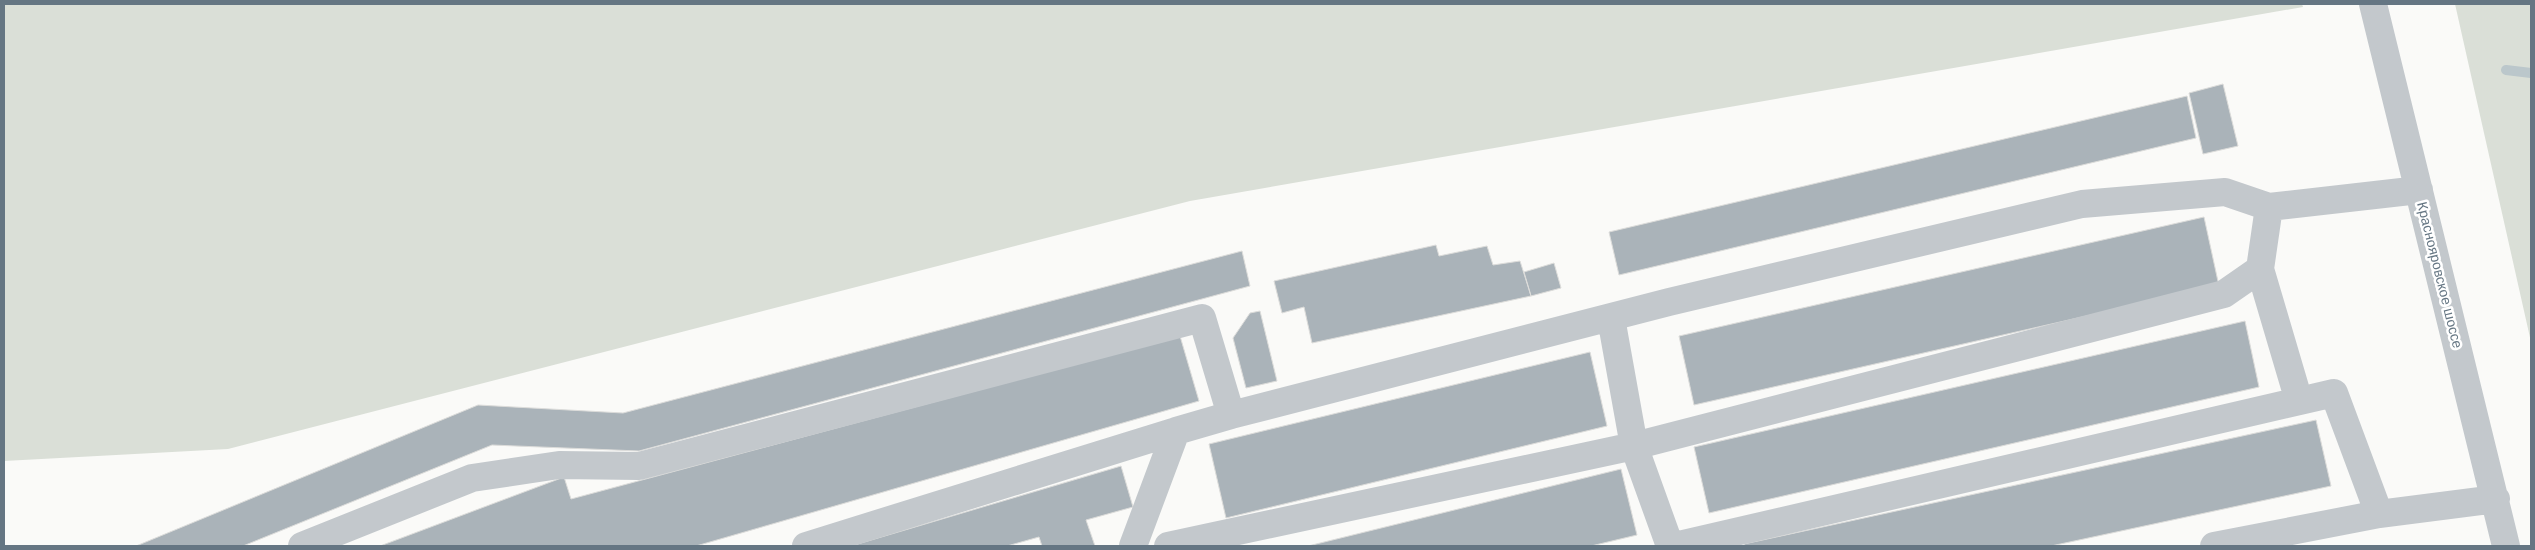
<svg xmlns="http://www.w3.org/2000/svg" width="2535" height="550" viewBox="0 0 2535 550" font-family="Arial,sans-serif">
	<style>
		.green { fill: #dadfd7 }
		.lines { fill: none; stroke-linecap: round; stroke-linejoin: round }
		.stream { stroke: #bbc7cb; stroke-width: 10 }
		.building { fill: #aab3b9; stroke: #dcdcda }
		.minor { stroke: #c3c8cc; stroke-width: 28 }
		.labels { text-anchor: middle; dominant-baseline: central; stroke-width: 5; stroke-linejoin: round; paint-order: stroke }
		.street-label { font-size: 14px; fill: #657683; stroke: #fff }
	</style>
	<rect width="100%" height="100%" fill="#fafaf8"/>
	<path class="green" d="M4,4H2302L2303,7L1190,201L228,449L4,461Z
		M2455,4H2531V342Z"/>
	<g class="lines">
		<path class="stream" d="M2506,70L2531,73"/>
	</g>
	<path class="building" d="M2223,84L2238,146L2203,154L2189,93Z
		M2187,96L2196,138L1619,275L1609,232Z
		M2204,217L2219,286L1694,405L1679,336Z
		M1436,245L1439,256L1487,246L1493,265L1520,261L1531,296L1312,343L1304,307L1282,313L1274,281Z
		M1242,251L1250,286L639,451L492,445L243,546H136L478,405L623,413Z
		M1554,263L1561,288L1531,296L1524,272Z
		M1260,311L1277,381L1246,388L1233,338L1250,313Z
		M2245,321L2259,387L1709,513L1694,447Z
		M1180,336L1199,401L696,546H380L564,477L571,499Z
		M1590,352L1607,426L1226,518L1209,444Z
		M2316,420L2331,486L2051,546H1745L1744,544Z
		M1121,466L1133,507L1086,520L1095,546H1042L1039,537L1007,546H851Z
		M1621,469L1637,535L1591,546H1308Z"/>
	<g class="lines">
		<path class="minor" d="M2373,4L2506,546
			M2260,269L2299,401
			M1611,318L1634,446L1670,546
			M302,546L472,478L559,465L639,466L1202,318L1231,415
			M806,546L1176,431
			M1133,546L1176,431L1231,415L1669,302L2082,204L2225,192L2269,207L2419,190
			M1168,546L1634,446L2224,294L2260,269L2269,207
			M1675,546L2334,393L2379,514
			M2214,546L2379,514L2496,499"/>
	</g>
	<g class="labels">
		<g class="street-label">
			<text transform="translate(2440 275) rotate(76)">Краснояровское шоссе</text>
		</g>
	</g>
	<rect width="2535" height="550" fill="none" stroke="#657683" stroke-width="10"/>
</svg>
